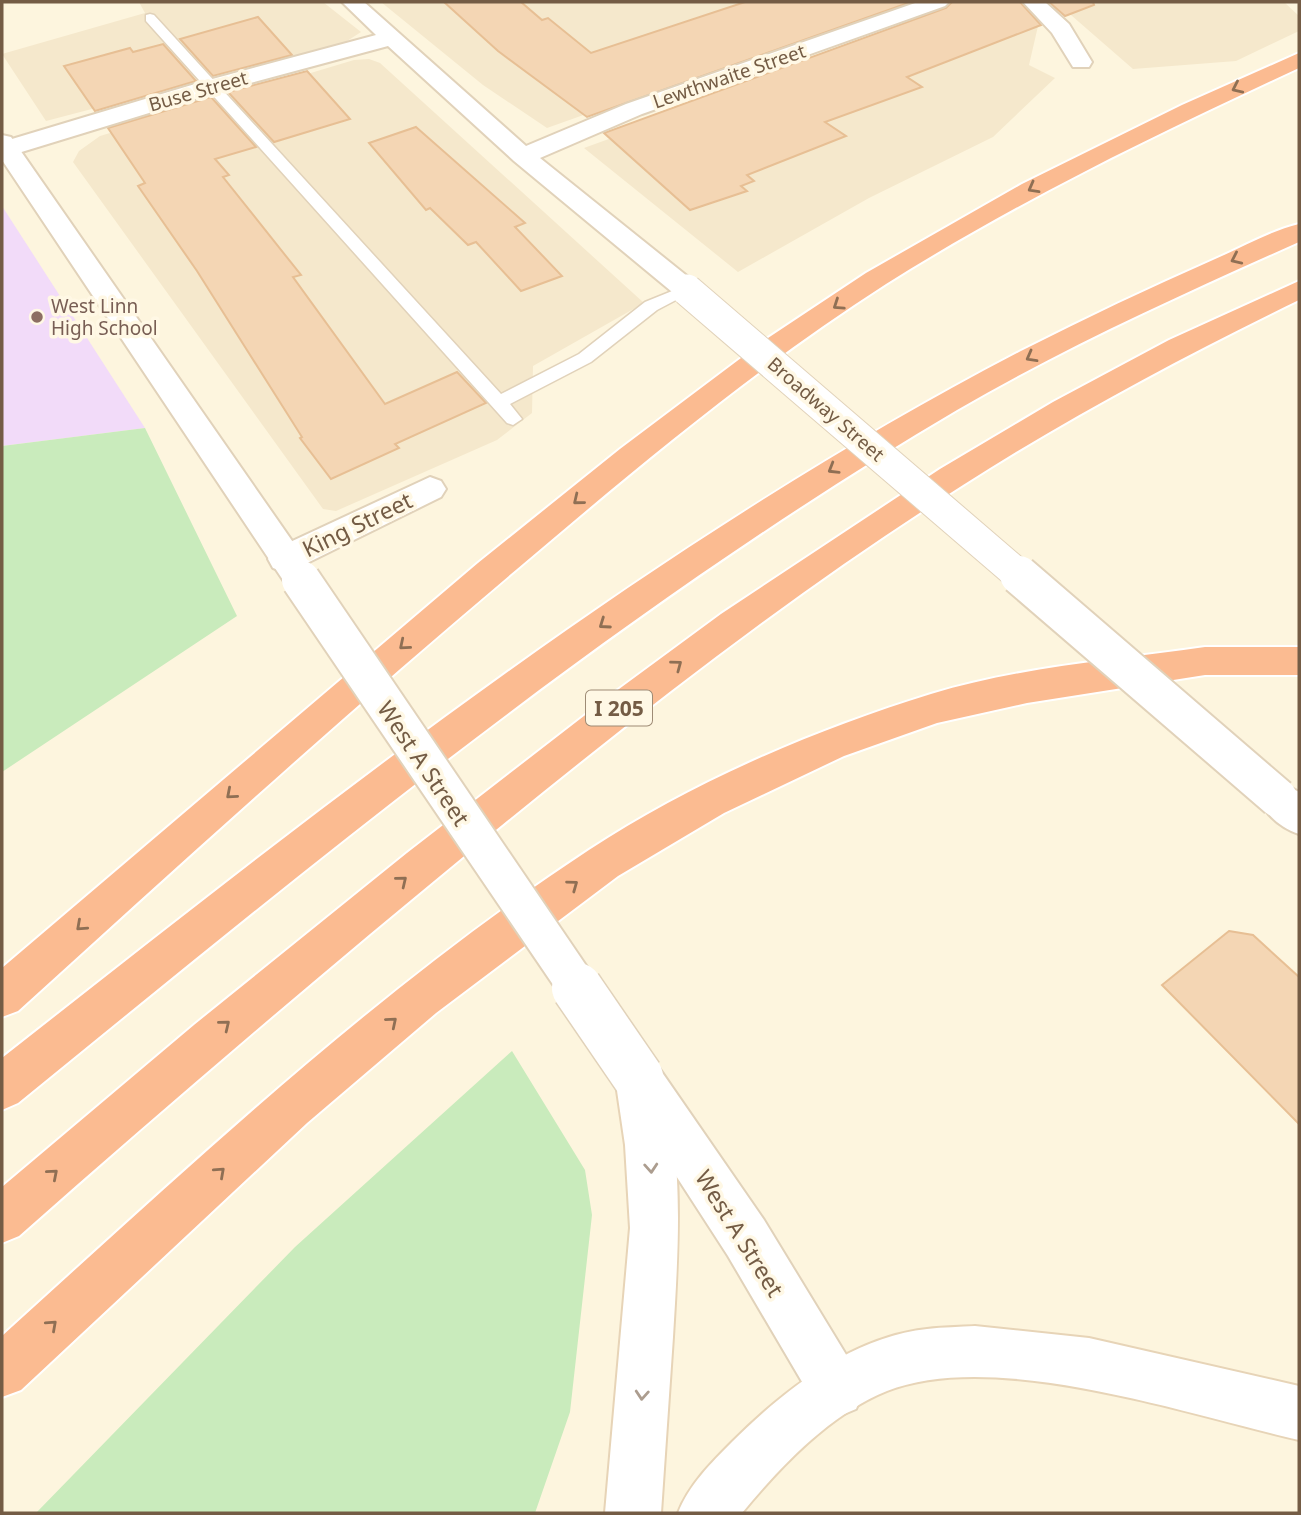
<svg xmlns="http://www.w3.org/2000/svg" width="1301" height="1515" viewBox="0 0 1301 1515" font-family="'Noto Sans',sans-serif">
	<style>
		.residential { fill: #f5e8cc }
		.education { fill: #f2dbf9 }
		.green { fill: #c9ebbc }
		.building { fill: #f4d6b4; stroke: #e7bf94; stroke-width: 2 }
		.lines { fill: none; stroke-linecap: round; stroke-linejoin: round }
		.service-casing { stroke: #e1d2ba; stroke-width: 3 }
		.minor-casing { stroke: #e1d2ba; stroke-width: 4 }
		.tertiary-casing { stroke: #e1d2ba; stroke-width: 4 }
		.secondary-casing { stroke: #e7d4b7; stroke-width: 4 }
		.motorway-casing { stroke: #fff; stroke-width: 4 }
		.service { fill: #fff; fill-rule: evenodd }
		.minor { fill: #fff; fill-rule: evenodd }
		.tertiary { fill: #fff; fill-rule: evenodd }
		.secondary { fill: #fff; fill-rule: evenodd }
		.motorway { fill: #fbbb91; fill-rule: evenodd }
		.minor-bridge-far1-casing { stroke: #e1d2ba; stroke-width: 33; stroke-linecap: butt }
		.minor-bridge-casing { stroke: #e1d2ba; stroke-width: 42; stroke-linecap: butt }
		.tertiary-bridge-far1-casing { stroke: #e1d2ba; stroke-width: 42; stroke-linecap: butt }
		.tertiary-bridge-casing { stroke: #e1d2ba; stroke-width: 53; stroke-linecap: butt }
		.minor-bridge-far1 { stroke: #fff; stroke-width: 31 }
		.minor-bridge { stroke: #fff; stroke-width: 38 }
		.tertiary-bridge-far1 { stroke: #fff; stroke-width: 38 }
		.tertiary-bridge { stroke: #fff; stroke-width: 50 }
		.oneway { stroke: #8f6f54 }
		.oneway2 { stroke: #ac9d8f }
		.education-dot { fill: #8d6e63; stroke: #fff8e5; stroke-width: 2.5 }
		.labels { text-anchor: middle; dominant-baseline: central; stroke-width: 7; stroke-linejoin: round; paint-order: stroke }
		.far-street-label { font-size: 19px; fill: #745c45; stroke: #fff8e5 }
		.far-education-label { font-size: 19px; fill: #785e54; stroke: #fff8e5; text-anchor: start }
		.shield { fill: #fff8e5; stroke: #9e8b75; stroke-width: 2 }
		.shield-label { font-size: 21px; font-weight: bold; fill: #745c45 }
		.street-label { font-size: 23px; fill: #745c45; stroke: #fff8e5 }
	</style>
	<rect width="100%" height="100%" fill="#fdf5de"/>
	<path class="residential" d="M139,2H323L361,32L344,43L46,121L2,54L145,13Z
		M381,2H901L547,128L483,85Z
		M985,2H1008L1038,26L1029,65L1055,78L993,137L869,198L738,272L584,148Z
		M1056,2H1284L1299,16V31L1236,61L1133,69Z
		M369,59L380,63L644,303L533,366L532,413L497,440L336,511L323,509L73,162L79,151L100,136L354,60Z"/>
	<path class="education" d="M2,206L145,428L2,446Z"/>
	<path class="green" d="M145,428L237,616L2,772V446Z
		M512,1051L585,1170L592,1215L570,1412L535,1513H36L295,1247Z"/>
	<path class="building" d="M444,2H521L542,20L548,18L591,53L745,2H911L587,117L498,51Z
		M952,2H1020L1041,25L907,77L922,87L825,122L846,136L747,175L754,181L741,186L747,191L690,210L604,133L946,8Z
		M1049,2H1093L1094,5L1065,16Z
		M258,17L292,55L213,76L180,39Z
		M163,44L196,81L95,111L64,66L130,48L133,52Z
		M307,71L350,119L274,142L228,92Z
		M211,97L256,147L215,159L229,175L223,177L301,275L293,277L385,404L457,372L486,403L395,444L399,448L331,479L300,438L302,437L197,271L138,186L145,183L108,128Z
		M416,127L525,223L515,227L562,276L521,291L476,242L468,245L430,208L426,210L369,143Z
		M1229,931L1253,935L1299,977V1124L1162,985Z"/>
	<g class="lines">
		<defs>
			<path id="service" d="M150,14L154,15L501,394L579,354L645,302L687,285L695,290L657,310L591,362L510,404L522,419L513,425L507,423L146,21V15Z"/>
			<path id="minor" d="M342,2H364L526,146L626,104L918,2H949L945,6L642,114L540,158L697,284L701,290L697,296L687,298L677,296L514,161L388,46L221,91L15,154L2,155V142L205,81L376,35Z
				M1023,2H1045L1069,24L1092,62L1089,67H1073L1052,33Z
				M430,477L441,481L446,489L441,497L297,568L285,572L273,568L268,559L273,550Z
				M1278,781L1299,792V834C1281,828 1267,816 1258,798L1264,786Z"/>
			<path id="tertiary" d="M2,135L11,137L313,571L318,580L313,589L301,593L289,589L2,160Z
				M643,1061L659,1068L764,1220L856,1371L864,1390L856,1409L837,1417L818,1409L728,1256L627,1100L620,1084L627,1068Z"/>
			<path id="secondary" d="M638,1054L654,1061C687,1139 678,1253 673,1337C669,1395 665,1454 661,1513H605L630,1228L625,1145L615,1077L622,1061Z
				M975,1326L1089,1338L1299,1386V1440C1189,1415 995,1348 887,1391C830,1414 780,1467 742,1513H678C689,1485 711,1463 732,1442C784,1390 852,1337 927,1329C943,1327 960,1327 975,1326Z"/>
			<path id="motorway" d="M1299,53V68C1158,133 1018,201 886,284C755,368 636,468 517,569C347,712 182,862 18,1011L2,1017V968L478,563L620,449L765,340L866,273L1022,184L1182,105Z
				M1299,224V242C1183,294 1067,346 957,410C621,608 320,857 18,1103L2,1110V1058C328,802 654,542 1023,350C1086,318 1149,288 1213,260C1241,248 1270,231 1299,224Z
				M1299,281V300C1184,356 1071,416 963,485C790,594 628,722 469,852C317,977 167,1105 19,1236L2,1243V1187L194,1025L407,853L615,692L721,614L940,469L1053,402L1169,340Z
				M1205,647H1299V675H1205L1027,703L937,723L844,756L724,813L618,876L436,1013L307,1123L21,1390L2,1397V1336C190,1166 376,990 589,850C693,782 812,731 931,694C1019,667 1115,660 1205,647Z"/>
		</defs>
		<use href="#service" class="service-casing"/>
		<use href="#minor" class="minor-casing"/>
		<use href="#tertiary" class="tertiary-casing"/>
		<use href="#secondary" class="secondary-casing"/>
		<use href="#motorway" class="motorway-casing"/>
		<use href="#service" class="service"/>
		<use href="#minor" class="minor"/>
		<use href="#tertiary" class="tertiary"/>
		<use href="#secondary" class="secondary"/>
		<use href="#motorway" class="motorway"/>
		<defs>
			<path id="minor-bridge-far1" d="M687,290L1021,577"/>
			<path id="minor-bridge" d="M1019,575L1278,798"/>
			<path id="tertiary-bridge-far1" d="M301,580L579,989"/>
			<path id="tertiary-bridge" d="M577,988L638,1077"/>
		</defs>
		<use href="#minor-bridge-far1" class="minor-bridge-far1-casing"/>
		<use href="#minor-bridge" class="minor-bridge-casing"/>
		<use href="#tertiary-bridge-far1" class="tertiary-bridge-far1-casing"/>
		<use href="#tertiary-bridge" class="tertiary-bridge-casing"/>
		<use href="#minor-bridge-far1" class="minor-bridge-far1"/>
		<use href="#minor-bridge" class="minor-bridge"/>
		<use href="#tertiary-bridge-far1" class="tertiary-bridge-far1"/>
		<use href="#tertiary-bridge" class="tertiary-bridge"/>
	</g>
	<defs><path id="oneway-chevron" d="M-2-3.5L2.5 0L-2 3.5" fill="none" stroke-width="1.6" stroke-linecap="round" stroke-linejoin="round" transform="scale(1.75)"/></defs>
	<g class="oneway">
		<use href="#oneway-chevron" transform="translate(1237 88) rotate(155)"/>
		<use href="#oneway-chevron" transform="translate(1033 188) rotate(151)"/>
		<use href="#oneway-chevron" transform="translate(1236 259) rotate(155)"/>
		<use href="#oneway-chevron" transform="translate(838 305) rotate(146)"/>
		<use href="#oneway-chevron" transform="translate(1031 357) rotate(151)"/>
		<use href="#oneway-chevron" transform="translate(833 469) rotate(149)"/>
		<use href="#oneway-chevron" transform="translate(578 500) rotate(141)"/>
		<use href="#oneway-chevron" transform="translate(604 624) rotate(145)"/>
		<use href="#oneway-chevron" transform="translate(404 645) rotate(140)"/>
		<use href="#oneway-chevron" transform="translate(677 665) rotate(-37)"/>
		<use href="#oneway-chevron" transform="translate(231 794) rotate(139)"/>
		<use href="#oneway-chevron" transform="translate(402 881) rotate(-39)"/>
		<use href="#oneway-chevron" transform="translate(573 885) rotate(-36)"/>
		<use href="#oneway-chevron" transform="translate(81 926) rotate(138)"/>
		<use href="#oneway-chevron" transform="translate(392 1022) rotate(-40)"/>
		<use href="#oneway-chevron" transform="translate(225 1025) rotate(-39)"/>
		<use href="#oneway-chevron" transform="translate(220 1172) rotate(-42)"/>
		<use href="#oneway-chevron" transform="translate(53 1174) rotate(-41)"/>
		<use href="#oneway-chevron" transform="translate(52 1325) rotate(-42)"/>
	</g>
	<g class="oneway2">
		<use href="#oneway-chevron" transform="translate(651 1168) rotate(86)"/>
		<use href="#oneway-chevron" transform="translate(642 1395) rotate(94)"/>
	</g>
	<circle class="education-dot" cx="37" cy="317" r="7"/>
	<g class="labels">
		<g class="far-street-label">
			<text transform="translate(729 76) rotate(-19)">Lewthwaite Street</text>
			<text transform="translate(198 91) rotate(-16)">Buse Street</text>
			<text transform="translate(826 409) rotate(41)">Broadway Street</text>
		</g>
		<g class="far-education-label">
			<text x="51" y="306">West Linn<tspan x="51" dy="22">High School</tspan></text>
		</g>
		<rect class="shield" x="586" y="690.5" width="66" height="35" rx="5"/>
		<g class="shield-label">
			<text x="619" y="708">I 205</text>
		</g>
		<g class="street-label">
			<text transform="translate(357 524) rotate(-26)">King Street</text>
			<text transform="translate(424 763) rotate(56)">West A Street</text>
			<text transform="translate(740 1233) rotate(58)">West A Street</text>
		</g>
	</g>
	<rect width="1301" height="1515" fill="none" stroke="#745c45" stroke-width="7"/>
</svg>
